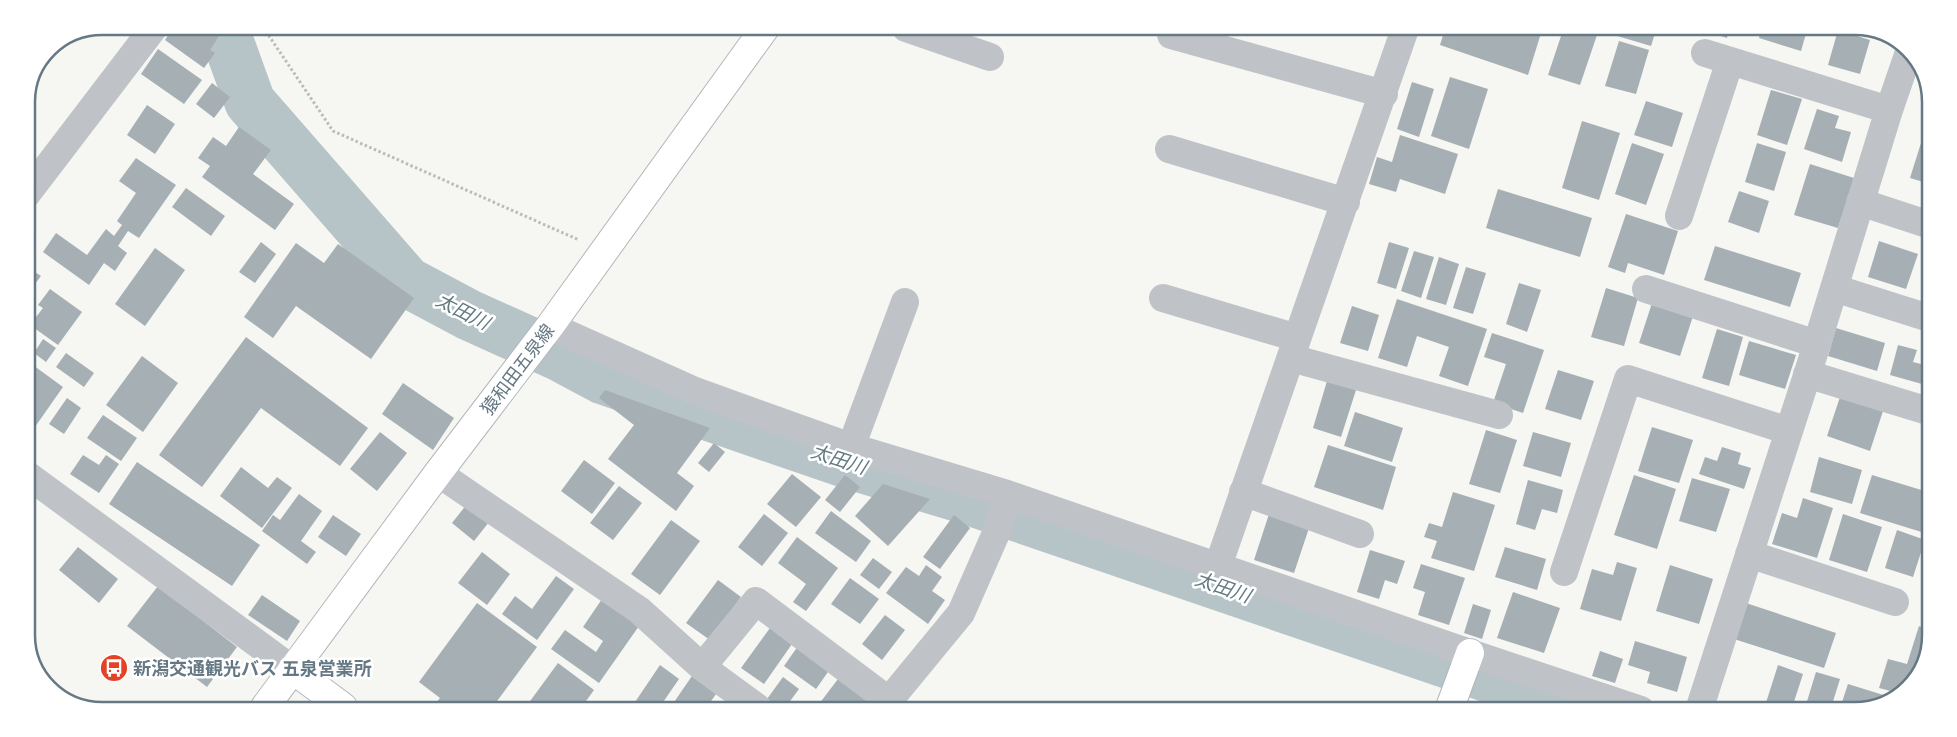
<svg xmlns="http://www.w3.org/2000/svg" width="1957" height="737" viewBox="0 0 1957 737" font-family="'Noto Sans','Noto Sans JP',sans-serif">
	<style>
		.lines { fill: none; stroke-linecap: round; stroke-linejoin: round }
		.river { stroke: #b6c4c7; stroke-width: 51 }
		.building { fill: #a5afb4 }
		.secondary-casing { stroke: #b1b7bb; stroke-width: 30 }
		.path { stroke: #b9bcbe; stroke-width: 3; stroke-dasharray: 2.5 2.5; stroke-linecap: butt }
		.street { stroke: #bfc3c7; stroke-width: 28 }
		.secondary { stroke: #fff; stroke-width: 28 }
		.labels { text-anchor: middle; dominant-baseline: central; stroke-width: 5; stroke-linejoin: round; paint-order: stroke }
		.street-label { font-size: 18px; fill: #657884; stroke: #fff }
		.poi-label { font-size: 18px; font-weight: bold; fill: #657884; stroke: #fff; text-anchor: start }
		.water-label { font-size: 19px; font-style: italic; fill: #617b80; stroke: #fff }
		.rim { fill: none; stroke: #657884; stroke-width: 2.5 }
	</style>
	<rect width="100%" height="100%" fill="#f6f6f2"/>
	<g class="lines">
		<path class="river" d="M223,27L250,102L407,282L469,315L560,356L603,379L847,463L967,499L1585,710"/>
	</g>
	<path class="building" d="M174,26H206L219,36L210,50L215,53L204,68L165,40Z
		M1445,29L1542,30L1528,75L1440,45Z
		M1563,30H1582L1597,35L1580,85L1548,75Z
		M1597,30H1656L1651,46Z
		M1702,30H1729L1727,38Z
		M1761,30H1807L1801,51L1759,38Z
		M1838,30L1870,40L1860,74L1828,65Z
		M1619,41L1649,50L1636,94L1605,86Z
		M158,49L202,80L184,104L141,74Z
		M1450,77L1488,89L1469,149L1431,136Z
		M1412,82L1434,89L1419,137L1397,129Z
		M212,83L230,97L214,118L196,104Z
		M1771,90L1802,99L1787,145L1757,135Z
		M1646,101L1683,113L1672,147L1634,135Z
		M147,105L175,124L155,154L127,135Z
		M1817,109L1839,116L1835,128L1851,132L1842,162L1804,149Z
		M1582,121L1620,133L1599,200L1562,188Z
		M239,127L271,150L253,174L294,204L275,230L202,177L210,166L198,158L213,137L226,146Z
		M1400,135L1458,154L1445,194L1400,179L1396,192L1369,184L1377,157L1392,162Z
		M1632,143L1664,154L1646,205L1615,194Z
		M1757,143L1786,152L1774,191L1745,182Z
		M1921,143L1930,146V184L1910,178Z
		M136,158L176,185L139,238L128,231L118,246L127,253L115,271L104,263L89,285L43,252L56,233L87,255L106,229L114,236L122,225L117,221L136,193L119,181Z
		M1810,164L1854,178L1838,228L1794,215Z
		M186,188L225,216L211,236L172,207Z
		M1498,189L1592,218L1580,257L1486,228Z
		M1739,191L1769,201L1759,233L1728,222Z
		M1626,214L1678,231L1664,275L1628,263L1625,273L1608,267Z
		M1879,241L1918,254L1906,289L1868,277Z
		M261,242L276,254L255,283L239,272Z
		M1389,242L1409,248L1396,289L1377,283Z
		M296,243L324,263L338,244L414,298L371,359L296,306L273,338L244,317Z
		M1715,246L1801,273L1790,307L1704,280Z
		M155,248L185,270L145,326L115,304Z
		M1414,251L1434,257L1421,298L1401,291Z
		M1439,257L1459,264L1446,305L1426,299Z
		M26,266L41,276L26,296Z
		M1466,267L1486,273L1473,314L1453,308Z
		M1519,283L1541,290L1527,332L1506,324Z
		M1606,288L1638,298L1624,346L1591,337Z
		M50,289L82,312L58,345L30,325L43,308L38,305Z
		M1397,299L1487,329L1468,386L1439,376L1449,347L1417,336L1407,367L1378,358Z
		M1652,303L1693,316L1680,356L1639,343Z
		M1352,306L1379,315L1368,351L1340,343Z
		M1836,328L1885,343L1877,371L1828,356Z
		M1717,329L1743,337L1729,386L1702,378Z
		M1492,333L1544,350L1523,413L1493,403L1506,364L1484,357Z
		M246,337L368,428L340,466L261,408L202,487L159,455Z
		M43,339L56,348L46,362L34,353Z
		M1749,341L1796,355L1785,389L1739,375Z
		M1898,345L1917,350L1913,362L1929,366V386L1890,375Z
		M66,353L94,373L84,387L56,367Z
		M142,356L178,383L143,432L106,405Z
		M26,360L63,387L30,434L26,431V397L28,395L26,394Z
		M1558,370L1594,381L1581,420L1545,409Z
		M1327,381L1356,390L1341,437L1313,428Z
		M403,383L454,418L433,450L382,414Z
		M605,390L710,428L677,473L694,486L676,511L608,459L634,425L599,398Z
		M1840,397L1883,411L1870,451L1827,436Z
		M67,398L81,408L64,434L49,424Z
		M1355,412L1403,428L1392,462L1344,446Z
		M103,415L137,438L121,461L87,438Z
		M1652,427L1693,440L1679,483L1638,471Z
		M1486,430L1517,440L1500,493L1469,484Z
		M380,432L407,453L377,491L350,469Z
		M1533,432L1571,443L1561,477L1523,466Z
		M714,443L725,452L709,472L698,463Z
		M1328,445L1396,467L1383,510L1314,487Z
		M1722,447L1741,453L1738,464L1751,468L1744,489L1699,474L1705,457L1717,461Z
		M83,455L99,465L106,455L119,464L99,493L70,474Z
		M1819,457L1862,470L1852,504L1810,492Z
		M584,460L615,483L592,514L561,491Z
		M137,462L260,545L232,586L109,504Z
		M241,467L268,488L277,477L292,488L262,528L220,496Z
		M792,474L821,497L796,527L767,504Z
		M845,475L860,487L840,512L825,500Z
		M1634,475L1676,489L1657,549L1614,535Z
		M1872,475L1928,492V534L1860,513Z
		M1692,478L1730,489L1716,532L1679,521Z
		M1528,480L1563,490L1557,513L1542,509L1535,530L1516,524Z
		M883,484L930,499L888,546L855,516Z
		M619,486L642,503L613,540L590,523Z
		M1453,492L1495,505L1474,571L1431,558L1437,541L1424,537L1429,523L1442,527Z
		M299,494L322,511L301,541L316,552L307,564L262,531L273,515L280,520Z
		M1803,498L1833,508L1817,558L1772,544L1782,513L1797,518Z
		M471,499L493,517L474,541L452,523Z
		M831,511L871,541L856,562L815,533Z
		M1270,511L1310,525L1294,573L1254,560Z
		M764,514L788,533L762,566L738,547Z
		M1843,514L1882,527L1867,572L1829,560Z
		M333,515L361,534L346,556L318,537Z
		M954,515L970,528L940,569L923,557Z
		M671,520L700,541L660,595L631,574Z
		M1897,530L1925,540L1913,577L1885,568Z
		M797,537L838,568L806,611L793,602L806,584L778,563Z
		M78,547L118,579L99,603L59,570Z
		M1505,547L1546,559L1537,590L1495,577Z
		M1370,550L1405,561L1397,584L1385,580L1379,599L1357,592Z
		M482,552L510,574L487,605L458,583Z
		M873,558L892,572L879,589L860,575Z
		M1617,562L1637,568L1621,621L1580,609L1592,569L1613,575Z
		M1421,564L1465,578L1449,625L1418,615L1425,592L1413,588Z
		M926,565L942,577L932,591L945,600L928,624L886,593L906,567L919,576Z
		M1670,565L1713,579L1699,624L1656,611Z
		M556,576L574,589L537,640L502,614L515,596L532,609Z
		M850,578L879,599L860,624L831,604Z
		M718,580L741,597L710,640L686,623Z
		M158,586L237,647L207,687L127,626Z
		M1513,592L1560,608L1544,653L1497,638Z
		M262,595L300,621L287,641L248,615Z
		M602,599L639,626L599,683L551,649L565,630L596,652L603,641L583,627Z
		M477,603L537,647L492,708L433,707L440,698L419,682Z
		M1746,603L1836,633L1824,668L1734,639Z
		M1473,604L1491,610L1482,639L1464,633Z
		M885,615L905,630L882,660L862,644Z
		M1919,626L1927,629V660L1902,694L1879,688L1888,659L1907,664Z
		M770,628L792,644L764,684L741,668Z
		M1635,641L1687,657L1677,692L1647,683L1650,672L1628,665Z
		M798,646L830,669L816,689L784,666Z
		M1600,651L1623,659L1615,683L1592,676Z
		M558,663L594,690L581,708H525Z
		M660,665L679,679L659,708H631Z
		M1778,665L1803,674L1791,711H1770L1764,709Z
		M1816,672L1840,679L1830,711H1804Z
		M694,673L719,690L706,708H670Z
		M783,677L799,689L785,708H780L767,699Z
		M838,679L867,701L861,708H816Z
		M1848,684L1893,698L1856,711H1839Z"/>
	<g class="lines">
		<defs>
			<path id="secondary" d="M292,669L343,707
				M265,707L438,473L550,326L765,28
				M1449,710L1470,653"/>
		</defs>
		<use href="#secondary" class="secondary-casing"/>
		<path class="path" d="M263,27L333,131L579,240"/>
		<path class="street" d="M906,28L990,57
			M1171,35L1384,94
			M1705,53L1889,110
			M1169,149L1346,202
			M26,195L155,26
			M1860,202L1930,225
			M1679,216L1730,61
			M1834,288L1929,318
			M1646,289L1817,344
			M1163,298L1297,338
			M550,326L695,391L851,447L1007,494L1470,653L1641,710
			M1291,358L1499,415
			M1807,374L1928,411
			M851,447L905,302
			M438,473L639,610L702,667L758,708
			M26,474L292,669
			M1243,492L1360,534
			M1749,554L1895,602
			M1218,566L1405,29
			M1564,572L1628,379L1789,431
			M702,667L756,601L888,700
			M882,709L961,613L997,531L1007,494
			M1699,710L1811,363L1889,110L1909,52"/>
		<use href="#secondary" class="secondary"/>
	</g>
	<defs>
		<symbol id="bus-disc" viewBox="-11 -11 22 22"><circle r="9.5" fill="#e34226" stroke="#fff"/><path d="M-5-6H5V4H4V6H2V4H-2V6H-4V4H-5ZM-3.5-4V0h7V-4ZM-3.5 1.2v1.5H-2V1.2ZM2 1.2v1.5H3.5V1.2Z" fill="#fff"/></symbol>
	</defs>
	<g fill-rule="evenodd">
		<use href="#bus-disc" x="98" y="652" width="32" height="32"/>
	</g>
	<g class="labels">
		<g class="street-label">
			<text transform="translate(517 369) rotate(-53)">猿和田五泉線</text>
		</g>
		<g class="poi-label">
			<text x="133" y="668">新潟交通観光バス 五泉営業所</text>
		</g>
		<g class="water-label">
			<text transform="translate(463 311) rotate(27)">太田川</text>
			<text transform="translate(839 459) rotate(18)">太田川</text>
			<text transform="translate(1223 587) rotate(19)">太田川</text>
		</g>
	</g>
	<path d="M0 0H1957V737H0ZM102 35H1855A67 67 0 0 1 1922 102V635A67 67 0 0 1 1855 702H102A67 67 0 0 1 35 635V102A67 67 0 0 1 102 35Z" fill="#fff" fill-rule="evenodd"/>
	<path class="rim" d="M102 35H1855A67 67 0 0 1 1922 102V635A67 67 0 0 1 1855 702H102A67 67 0 0 1 35 635V102A67 67 0 0 1 102 35Z"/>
</svg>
